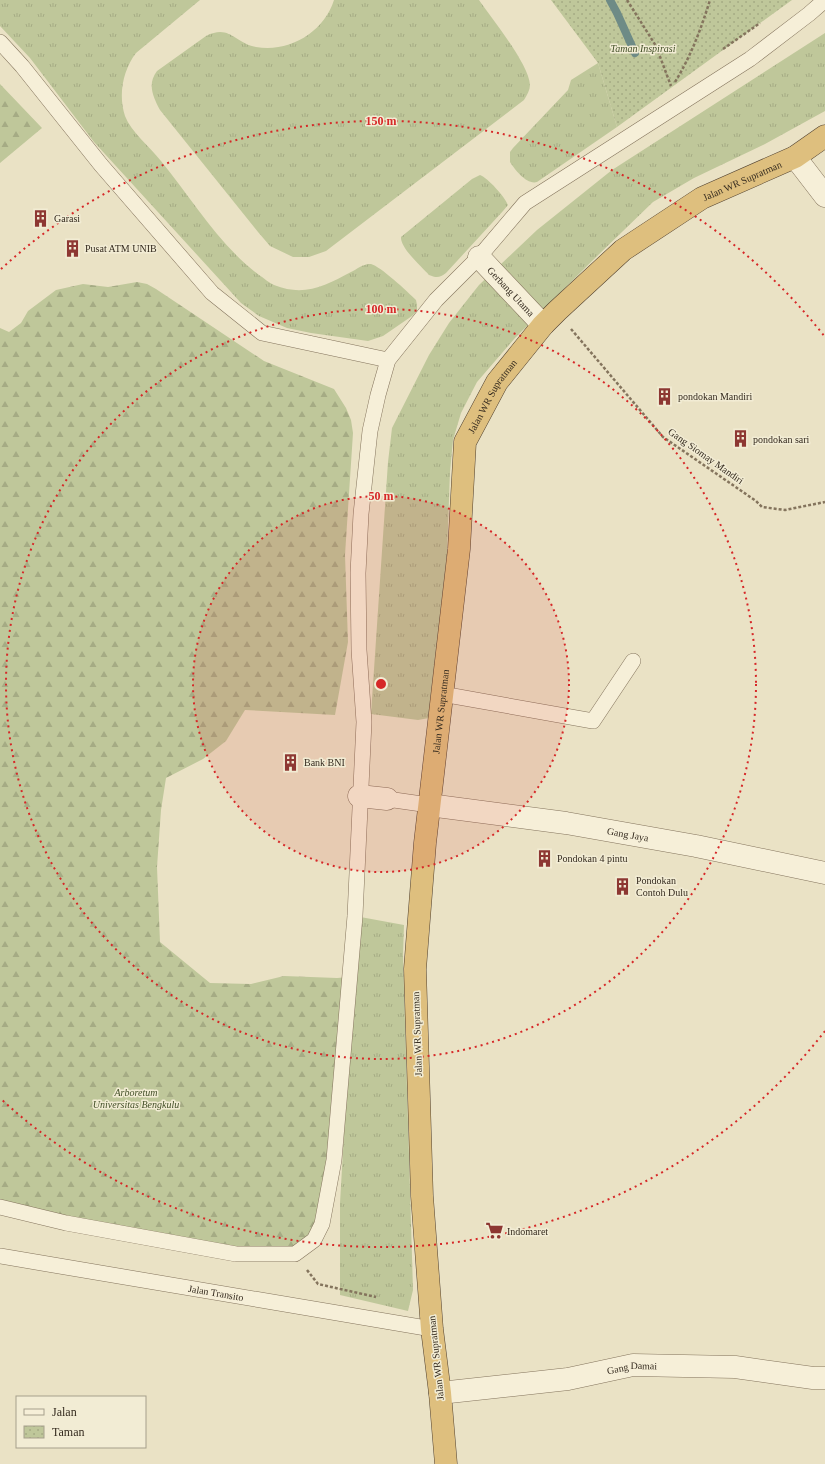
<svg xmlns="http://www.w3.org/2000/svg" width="825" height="1464" viewBox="0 0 825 1464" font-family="'Times New Roman',serif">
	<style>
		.grass { fill: url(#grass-tufts) }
		.forest { fill: url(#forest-firs) }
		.park { fill: url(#park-dots) }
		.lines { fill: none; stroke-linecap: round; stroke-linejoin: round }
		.stream { stroke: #6e8b86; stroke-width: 8 }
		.service-casing { stroke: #84745d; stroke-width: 16 }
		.pedestrian-casing { stroke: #84745d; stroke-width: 23 }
		.minor-casing { stroke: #84745d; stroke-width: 23 }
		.trunk-casing { stroke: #524231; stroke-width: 23 }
		.path { stroke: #84745d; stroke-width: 2.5; stroke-dasharray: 3 2; stroke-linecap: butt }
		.service { stroke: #f6efd8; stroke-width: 15 }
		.pedestrian { stroke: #f6efd8; stroke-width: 22 }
		.minor { stroke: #f6efd8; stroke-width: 22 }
		.trunk { stroke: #debf7e; stroke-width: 22 }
		.ring { fill: none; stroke: #d62828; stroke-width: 2; stroke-dasharray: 2 4 }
		.labels { text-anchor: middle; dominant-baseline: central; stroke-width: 3; stroke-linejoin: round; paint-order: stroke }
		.park-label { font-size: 10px; font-style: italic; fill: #435028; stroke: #f2ecd4 }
		.street-label { font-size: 10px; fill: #352b1f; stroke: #f2ecd4 }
		.poi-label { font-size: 10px; fill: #352b1f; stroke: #f2ecd4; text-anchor: start }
		.centre { fill: #d62828; stroke: #f2ecd4; stroke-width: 2 }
		.ring-label { font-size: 12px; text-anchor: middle; font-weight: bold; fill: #d62828; stroke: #f2ecd4; stroke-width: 3; stroke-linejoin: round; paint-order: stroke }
	</style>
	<defs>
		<pattern id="grass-tufts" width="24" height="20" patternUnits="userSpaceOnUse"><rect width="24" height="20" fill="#bfc79a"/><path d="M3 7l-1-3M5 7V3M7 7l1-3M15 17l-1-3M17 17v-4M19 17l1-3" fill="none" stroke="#a5ab84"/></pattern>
		<pattern id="forest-firs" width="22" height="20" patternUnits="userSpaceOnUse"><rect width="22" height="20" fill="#bfc79a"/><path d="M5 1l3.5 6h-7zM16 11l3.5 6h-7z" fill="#a5ab84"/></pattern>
		<pattern id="park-dots" width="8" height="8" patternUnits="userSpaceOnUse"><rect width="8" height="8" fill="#bfc79a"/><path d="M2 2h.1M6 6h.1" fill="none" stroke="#a5ab84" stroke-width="1.8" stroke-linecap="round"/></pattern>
	</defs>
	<rect width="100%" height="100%" fill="#eae2c5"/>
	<path class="grass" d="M0,0H200L136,53C123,70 118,95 125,116C131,132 150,147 161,161C192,199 219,245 259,275C264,278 269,283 274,285C304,297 325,286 351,272C357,269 364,263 371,264C380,266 408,292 416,300L417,305V311L412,316L383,336L368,341L311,333L287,328L259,316L241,303L94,142L30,58L0,26Z
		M334,0H479C492,19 529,64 530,85C530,90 527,95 524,100L326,251L309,257H293L270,246L258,232L160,110C153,97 147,84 157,71L206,36C230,24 234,43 256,47C289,53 324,32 334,0Z
		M825,33V111L765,144L694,178L653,202L592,261L515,338L477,382L461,413L453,440L450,472L446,582L429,718L418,720L371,714L388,462L392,428L429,355L449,323L479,285L537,230L612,170Z
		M598,63L617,127L537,182C527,185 515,170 510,162V152L513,148L568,90L571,80Z
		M480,175C488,178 505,197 508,205L503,211L446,273C440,278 436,278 429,275C422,267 400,248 401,237L472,179Z
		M355,916L404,925L403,955L413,1290L408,1311L340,1295V1203L352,994Z"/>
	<path class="forest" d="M0,84L42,128L0,163Z
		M137,282L147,284L156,289L264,361L334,389L346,408L351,420L353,433L345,555L348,642L335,715L245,710L226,741L203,759L166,778L161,810L157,867L160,942L210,983L251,984L284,976L337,978L349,977L322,1224L295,1254H236L0,1207V328L9,332L21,323L28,311L56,290L83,284L108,287Z"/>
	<path class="park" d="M551,0H792L617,127L598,63Z"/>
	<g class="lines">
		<path class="stream" d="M610,0L617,13L635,53"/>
		<defs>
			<g id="service">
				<path d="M0,42L22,66L101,165L212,293L262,333L388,360"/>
				<path d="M442,694L593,721L633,661"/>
				<path d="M387,799L429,805"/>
				<path d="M0,1207L66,1223L236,1254H295L314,1240L322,1224L334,1160L355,916L364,722L359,650L358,573L361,514L370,431L378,395L388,360L436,300L479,257L525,203L750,59L809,14L825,0"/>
				<path id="s1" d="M0,1256L432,1329"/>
			</g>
			<path id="pedestrian" d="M359,796L387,799"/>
			<g id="minor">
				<path d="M795,157L825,196"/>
				<path id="s2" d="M479,257L543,325"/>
				<path id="s3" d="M429,805L566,823L696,846L825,873"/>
				<path id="s4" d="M440,1393L568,1379L633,1365L735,1367L813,1378H825"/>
			</g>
			<g id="trunk">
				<path id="s5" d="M446,1464L440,1393L432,1329L422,1196L415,969L425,843L459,549L465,442L497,382L543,325L557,311L623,250L702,198L795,157L825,136"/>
			</g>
		</defs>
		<use href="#service" class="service-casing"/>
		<use href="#pedestrian" class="pedestrian-casing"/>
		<use href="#minor" class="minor-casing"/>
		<use href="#trunk" class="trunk-casing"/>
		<path class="path" d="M627,0L656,46L671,86
			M723,49L760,23
			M675,82C691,56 701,29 710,0
			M571,329L663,437L756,501L762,507L785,510L825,502
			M307,1270L318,1284L376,1297"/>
		<use href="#service" class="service"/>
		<use href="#pedestrian" class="pedestrian"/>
		<use href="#minor" class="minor"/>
		<use href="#trunk" class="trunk"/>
	</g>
	<circle cx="381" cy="684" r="188" fill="#d62828" fill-opacity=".12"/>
	<g class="ring">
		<circle cx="381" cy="684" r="188"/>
		<circle cx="381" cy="684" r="375"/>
		<path d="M825 1031A563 563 0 0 1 1 1099M1 269A563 563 0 0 1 825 337"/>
	</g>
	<defs>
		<symbol id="building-bare" viewBox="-9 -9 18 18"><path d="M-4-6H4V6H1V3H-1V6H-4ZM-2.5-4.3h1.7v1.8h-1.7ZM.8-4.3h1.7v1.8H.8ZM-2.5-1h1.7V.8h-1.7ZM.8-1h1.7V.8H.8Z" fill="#8d3732" stroke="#f2ecd4" stroke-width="2.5" paint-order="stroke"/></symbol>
		<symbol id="supermarket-bare" viewBox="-9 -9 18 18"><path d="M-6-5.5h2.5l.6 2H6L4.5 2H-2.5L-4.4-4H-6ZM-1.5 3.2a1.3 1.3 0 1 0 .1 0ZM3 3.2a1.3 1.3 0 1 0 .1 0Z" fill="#8d3732" stroke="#f2ecd4" stroke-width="2.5" paint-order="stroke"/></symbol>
	</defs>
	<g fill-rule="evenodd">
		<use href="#building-bare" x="28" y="206" width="25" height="25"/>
		<use href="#building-bare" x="60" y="236" width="25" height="25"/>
		<use href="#building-bare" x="652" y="384" width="25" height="25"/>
		<use href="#building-bare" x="728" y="426" width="25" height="25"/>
		<use href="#building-bare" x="278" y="750" width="25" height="25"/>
		<use href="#building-bare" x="532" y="846" width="25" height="25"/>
		<use href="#building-bare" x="610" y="874" width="25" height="25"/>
		<use href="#supermarket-bare" x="482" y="1218" width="25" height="25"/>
	</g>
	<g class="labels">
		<g class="park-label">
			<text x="643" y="48">Taman Inspirasi</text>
			<text x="136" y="1092">Arboretum<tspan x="136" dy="12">Universitas Bengkulu</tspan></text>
		</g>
		<g class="street-label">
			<text stroke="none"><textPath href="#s5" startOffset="1415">Jalan WR Supratman</textPath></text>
			<text stroke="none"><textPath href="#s2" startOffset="47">Gerbang Utama</textPath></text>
			<text stroke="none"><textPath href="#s5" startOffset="1079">Jalan WR Supratman</textPath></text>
			<text transform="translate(706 456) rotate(35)">Gang Siomay Mandiri</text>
			<text stroke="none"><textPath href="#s5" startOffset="755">Jalan WR Supratman</textPath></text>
			<text stroke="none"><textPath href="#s3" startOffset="201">Gang Jaya</textPath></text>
			<text transform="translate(417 1034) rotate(-92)">Jalan WR Supratman</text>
			<text stroke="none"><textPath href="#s1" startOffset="219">Jalan Transito</textPath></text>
			<text transform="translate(436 1358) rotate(-96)">Jalan WR Supratman</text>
			<text stroke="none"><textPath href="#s4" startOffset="194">Gang Damai</textPath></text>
		</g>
		<g class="poi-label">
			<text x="54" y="218">Garasi</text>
			<text x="85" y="248">Pusat ATM UNIB</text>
			<text x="678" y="396">pondokan Mandiri</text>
			<text x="753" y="439">pondokan sari</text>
			<text x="304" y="762">Bank BNI</text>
			<text x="557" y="858">Pondokan 4 pintu</text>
			<text x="636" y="880">Pondokan<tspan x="636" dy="12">Contoh Dulu</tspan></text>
			<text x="507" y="1231">Indomaret</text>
		</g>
	</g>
	<circle cx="381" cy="684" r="6" class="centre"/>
	<g class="ring-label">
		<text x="381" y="125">150 m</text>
		<text x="381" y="313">100 m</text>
		<text x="381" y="500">50 m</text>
	</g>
	<rect x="16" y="1396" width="130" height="52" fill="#f2ecd4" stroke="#a69f8c"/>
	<rect x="24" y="1409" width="20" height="6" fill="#f6efd8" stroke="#a69f8c"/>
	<text x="52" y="1416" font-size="12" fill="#352b1f">Jalan</text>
	<rect x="24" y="1426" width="20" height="12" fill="url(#park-dots)" stroke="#a69f8c"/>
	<text x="52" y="1436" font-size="12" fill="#352b1f">Taman</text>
</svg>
